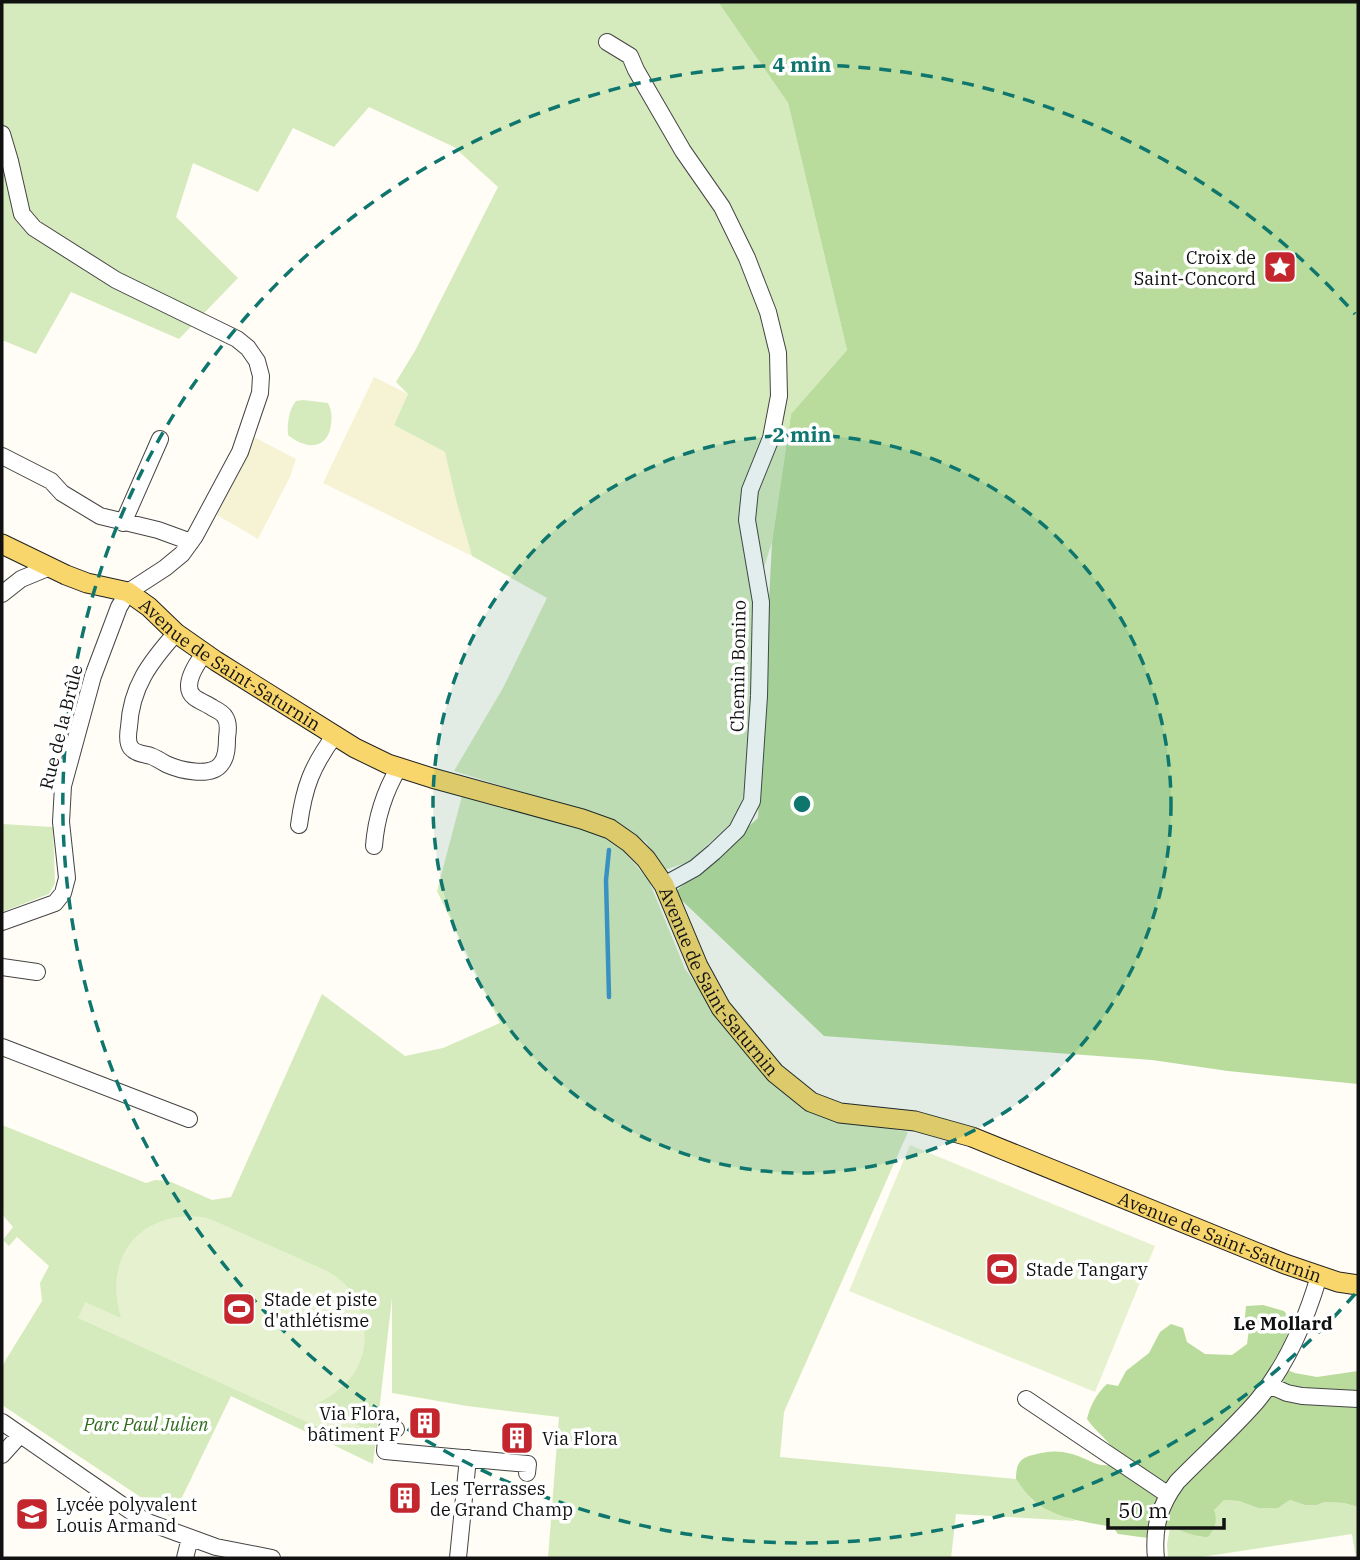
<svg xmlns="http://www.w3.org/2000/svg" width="1360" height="1560" viewBox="0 0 1360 1560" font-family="'IBM Plex Serif',serif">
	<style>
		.farmland { fill: #f6f3d4 }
		.green { fill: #d5ebbd }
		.forest { fill: #b9dc9c }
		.pitch { fill: #e6f2cf }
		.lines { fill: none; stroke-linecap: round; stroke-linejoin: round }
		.stream { stroke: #3f96cf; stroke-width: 4.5 }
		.minor-casing { stroke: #444; stroke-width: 18 }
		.major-casing { stroke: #222; stroke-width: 21 }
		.minor { stroke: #fff; stroke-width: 16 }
		.major { stroke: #f9d66b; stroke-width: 19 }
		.ring { fill: none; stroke: #0f766e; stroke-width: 3.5; stroke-dasharray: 12 9 }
		.labels { text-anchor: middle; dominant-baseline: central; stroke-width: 7; stroke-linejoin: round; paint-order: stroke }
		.poi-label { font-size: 18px; fill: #111; stroke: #fff; text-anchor: start }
		.street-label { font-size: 18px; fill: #111; stroke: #fff }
		.park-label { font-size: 18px; font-style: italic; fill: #2f6b1f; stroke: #fff }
		.neighbourhood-label { font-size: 19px; font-weight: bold; fill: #111; stroke: #fff }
		.centre { fill: #0f766e; stroke: #fff; stroke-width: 3.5 }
		.ring-label { font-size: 21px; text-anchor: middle; font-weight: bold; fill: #0f766e; stroke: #fff; stroke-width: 7; stroke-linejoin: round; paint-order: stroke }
	</style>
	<rect width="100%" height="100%" fill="#fffdf5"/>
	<path class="farmland" d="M374,377L408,394L394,425L445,452L456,500L472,556L323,483Z
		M254,437L296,459L290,477L258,539L217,515Z"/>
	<path class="green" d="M2,2H718L788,103L847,350L791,414L772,542L752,606L749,784L732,822L689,862L664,870L646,842L615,821L454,771L503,688L547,598L472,556L456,500L445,452L394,425L408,394L396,382L416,349L498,187L454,147L369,107L334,147L293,128L258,192L193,163L176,217L238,278L179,339L71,292L36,354L2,340Z
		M303,400L328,403C332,411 332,417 331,425C327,451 305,449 288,435C287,424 289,409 296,401Z
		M462,796L597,831L624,851L649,881L685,969L718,1014L763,1068L858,1123L908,1132L784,1412L780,1457L1016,1479L1032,1500L1050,1511L1076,1521L956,1514L951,1558H548L559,1417L467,1406L392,1393V1298L373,1464L231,1396L172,1518L2,1405V1366L42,1301L40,1283L49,1266L17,1237L9,1246L3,1240L13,1227L2,1214V1125L146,1183L155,1180L169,1181L212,1200L231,1197L322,994L405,1056L443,1048L500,1023L437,891Z
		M2,824L53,827L55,883L49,894L2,912Z
		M1224,1500L1239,1501L1258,1508H1278L1290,1500L1305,1505H1317L1325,1502L1344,1503L1358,1507V1558H1356L1352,1534L1195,1558H1168L1167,1544L1170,1528L1201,1537L1213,1510Z"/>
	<path class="forest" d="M718,2H1358V1084L1228,1071L1152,1060L824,1036L674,893L758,818L772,542L791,414L847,350L788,103Z
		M1263,1305L1284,1311L1292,1321L1284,1343L1272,1364L1295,1373L1317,1377L1358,1371V1507L1344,1503L1325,1502L1317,1505H1305L1290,1500L1278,1508H1258L1239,1501L1224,1500L1214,1510C1218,1521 1215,1528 1208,1537C1197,1537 1183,1532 1172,1528C1163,1525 1161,1521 1150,1520L1148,1538L1118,1534L1113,1527C1086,1522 1056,1519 1034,1501C1027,1495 1021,1486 1016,1479C1016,1465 1019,1458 1033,1455C1047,1451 1058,1450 1072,1454C1088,1458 1097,1469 1114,1464L1118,1454C1109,1441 1096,1432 1087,1419C1090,1406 1097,1393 1107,1384L1118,1386L1126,1371L1149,1353L1160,1332L1171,1324L1183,1328L1187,1342L1205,1354L1232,1355L1247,1344L1249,1329L1245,1317L1246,1306Z"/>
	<path class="pitch" d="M910,1145L1155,1246L1095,1392L849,1291Z
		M188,1216L203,1217L217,1222C244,1234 270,1246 296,1257C310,1264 327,1269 339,1279C359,1294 367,1323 364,1347C360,1375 338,1394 314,1405L360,1426L353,1443L78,1318L85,1302L121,1318C105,1266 130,1219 188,1216Z"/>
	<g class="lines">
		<path class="stream" d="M609,997L606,880L609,850"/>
		<defs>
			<path id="minor" d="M607,42L630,56L636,70L683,151L722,207L747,258L768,312L778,353L779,396L771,438L750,490L747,520L761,602L759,696L752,801L737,830L714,852L695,868L664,885
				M2,134L10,161L22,214L34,228L116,280L237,339L248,348L257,361L261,376L260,393L240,452L195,536L182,554L165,568L128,592L119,607L93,676L63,786L61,822L67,878L63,893L55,903L2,922
				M2,456L51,481L62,493L100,516L158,530L191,542
				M123,523L160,439
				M2,594L21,579L50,567
				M176,633C150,662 131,687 129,727C128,733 127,743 131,748C136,754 145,754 151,756C156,758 161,761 166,764C179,770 211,778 221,764C227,757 227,746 227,738C228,731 229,723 225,717C223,713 217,710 213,708C207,704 199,701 194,697C181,686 197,663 204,654
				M299,825C304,787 312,766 335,735
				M374,846C376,818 385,791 399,767
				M2,967L37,972
				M2,1047L189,1119
				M1269,1385L1287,1393L1302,1396L1358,1399
				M1026,1399L1167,1494
				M2,1422L145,1521L216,1547L272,1558
				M396,1429L387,1428L385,1451L528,1464L527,1473
				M2,1455L20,1435
				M185,1558L190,1538
				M458,1558L468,1458
				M1156,1558C1153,1529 1159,1506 1177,1482C1203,1455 1232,1430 1257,1401C1287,1365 1306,1320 1319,1276"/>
			<g id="major">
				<path id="s1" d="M2,544L66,575L87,583L128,592L149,607L176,633L216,661L355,748L388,764L432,778L582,819L610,829L630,843L646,859L664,885L698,966L721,1008L775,1073L811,1102L840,1113L915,1121L972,1137L1285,1264L1338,1282L1358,1285"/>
			</g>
		</defs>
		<use href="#minor" class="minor-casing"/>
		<use href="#major" class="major-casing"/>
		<use href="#minor" class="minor"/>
		<use href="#major" class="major"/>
	</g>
	<circle cx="802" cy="804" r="369" fill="#0f766e" fill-opacity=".12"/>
	<g class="ring">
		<circle cx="802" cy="804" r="369"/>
		<path d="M1355 1294A739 739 0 1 1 1355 314"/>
	</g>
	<defs>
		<symbol id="sight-square" viewBox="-11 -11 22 22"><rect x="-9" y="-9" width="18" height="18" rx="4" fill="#c4262e" stroke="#fff"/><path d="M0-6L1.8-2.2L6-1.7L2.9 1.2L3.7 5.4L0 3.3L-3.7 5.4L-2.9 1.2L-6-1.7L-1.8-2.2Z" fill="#fff"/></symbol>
		<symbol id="stadium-square" viewBox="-11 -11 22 22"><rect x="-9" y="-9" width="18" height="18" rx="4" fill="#c4262e" stroke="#fff"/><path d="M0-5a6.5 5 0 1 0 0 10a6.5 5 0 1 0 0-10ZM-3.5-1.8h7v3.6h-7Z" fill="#fff"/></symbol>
		<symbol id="building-square" viewBox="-11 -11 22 22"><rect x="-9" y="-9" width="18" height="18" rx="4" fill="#c4262e" stroke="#fff"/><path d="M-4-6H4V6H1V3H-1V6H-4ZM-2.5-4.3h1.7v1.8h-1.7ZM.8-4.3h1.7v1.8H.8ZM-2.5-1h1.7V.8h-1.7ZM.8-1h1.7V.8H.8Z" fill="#fff"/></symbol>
		<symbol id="school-square" viewBox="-11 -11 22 22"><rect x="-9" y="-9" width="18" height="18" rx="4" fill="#c4262e" stroke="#fff"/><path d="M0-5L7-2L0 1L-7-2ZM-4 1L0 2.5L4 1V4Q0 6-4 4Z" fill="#fff"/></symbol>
	</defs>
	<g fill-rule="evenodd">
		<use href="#sight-square" x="1261" y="248" width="38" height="38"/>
		<use href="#stadium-square" x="983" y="1250" width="38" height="38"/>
		<use href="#stadium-square" x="220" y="1290" width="38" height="38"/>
		<use href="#building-square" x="406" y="1404" width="38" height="38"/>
		<use href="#building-square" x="498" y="1419" width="38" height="38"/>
		<use href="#building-square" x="386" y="1479" width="38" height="38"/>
		<use href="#school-square" x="13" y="1495" width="38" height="38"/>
	</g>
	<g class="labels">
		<g class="poi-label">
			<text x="1256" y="257" text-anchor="end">Croix de<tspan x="1256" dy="21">Saint-Concord</tspan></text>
			<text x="1026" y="1269">Stade Tangary</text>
			<text x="264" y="1299">Stade et piste<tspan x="264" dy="21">d'athlétisme</tspan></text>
			<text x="400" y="1413" text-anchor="end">Via Flora,<tspan x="400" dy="21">bâtiment F</tspan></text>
			<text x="542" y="1438">Via Flora</text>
			<text x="430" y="1488">Les Terrasses<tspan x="430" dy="21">de Grand Champ</tspan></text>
			<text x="56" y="1504">Lycée polyvalent<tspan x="56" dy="21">Louis Armand</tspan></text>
		</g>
		<g class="street-label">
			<text stroke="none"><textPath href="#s1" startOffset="261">Avenue de Saint-Saturnin</textPath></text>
			<text transform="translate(738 666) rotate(-89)">Chemin Bonino</text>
			<text transform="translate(61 727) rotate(-76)">Rue de la Brûle</text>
			<text stroke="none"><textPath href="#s1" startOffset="870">Avenue de Saint-Saturnin</textPath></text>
			<text stroke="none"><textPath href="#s1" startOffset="1458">Avenue de Saint-Saturnin</textPath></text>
		</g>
		<g class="park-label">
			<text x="146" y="1424">Parc Paul Julien</text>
		</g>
		<g class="neighbourhood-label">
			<text x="1283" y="1323">Le Mollard</text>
		</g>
	</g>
	<circle cx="802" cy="804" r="10" class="centre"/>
	<g class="ring-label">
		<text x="802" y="72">4 min</text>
		<text x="802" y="442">2 min</text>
	</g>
	<rect width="1360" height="1560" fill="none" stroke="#111111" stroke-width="7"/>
	<path d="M1108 1518v10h116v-10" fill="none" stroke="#111111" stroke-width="3.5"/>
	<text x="1118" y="1518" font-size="21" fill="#111111" stroke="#ffffff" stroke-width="5" paint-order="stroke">50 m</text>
</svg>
